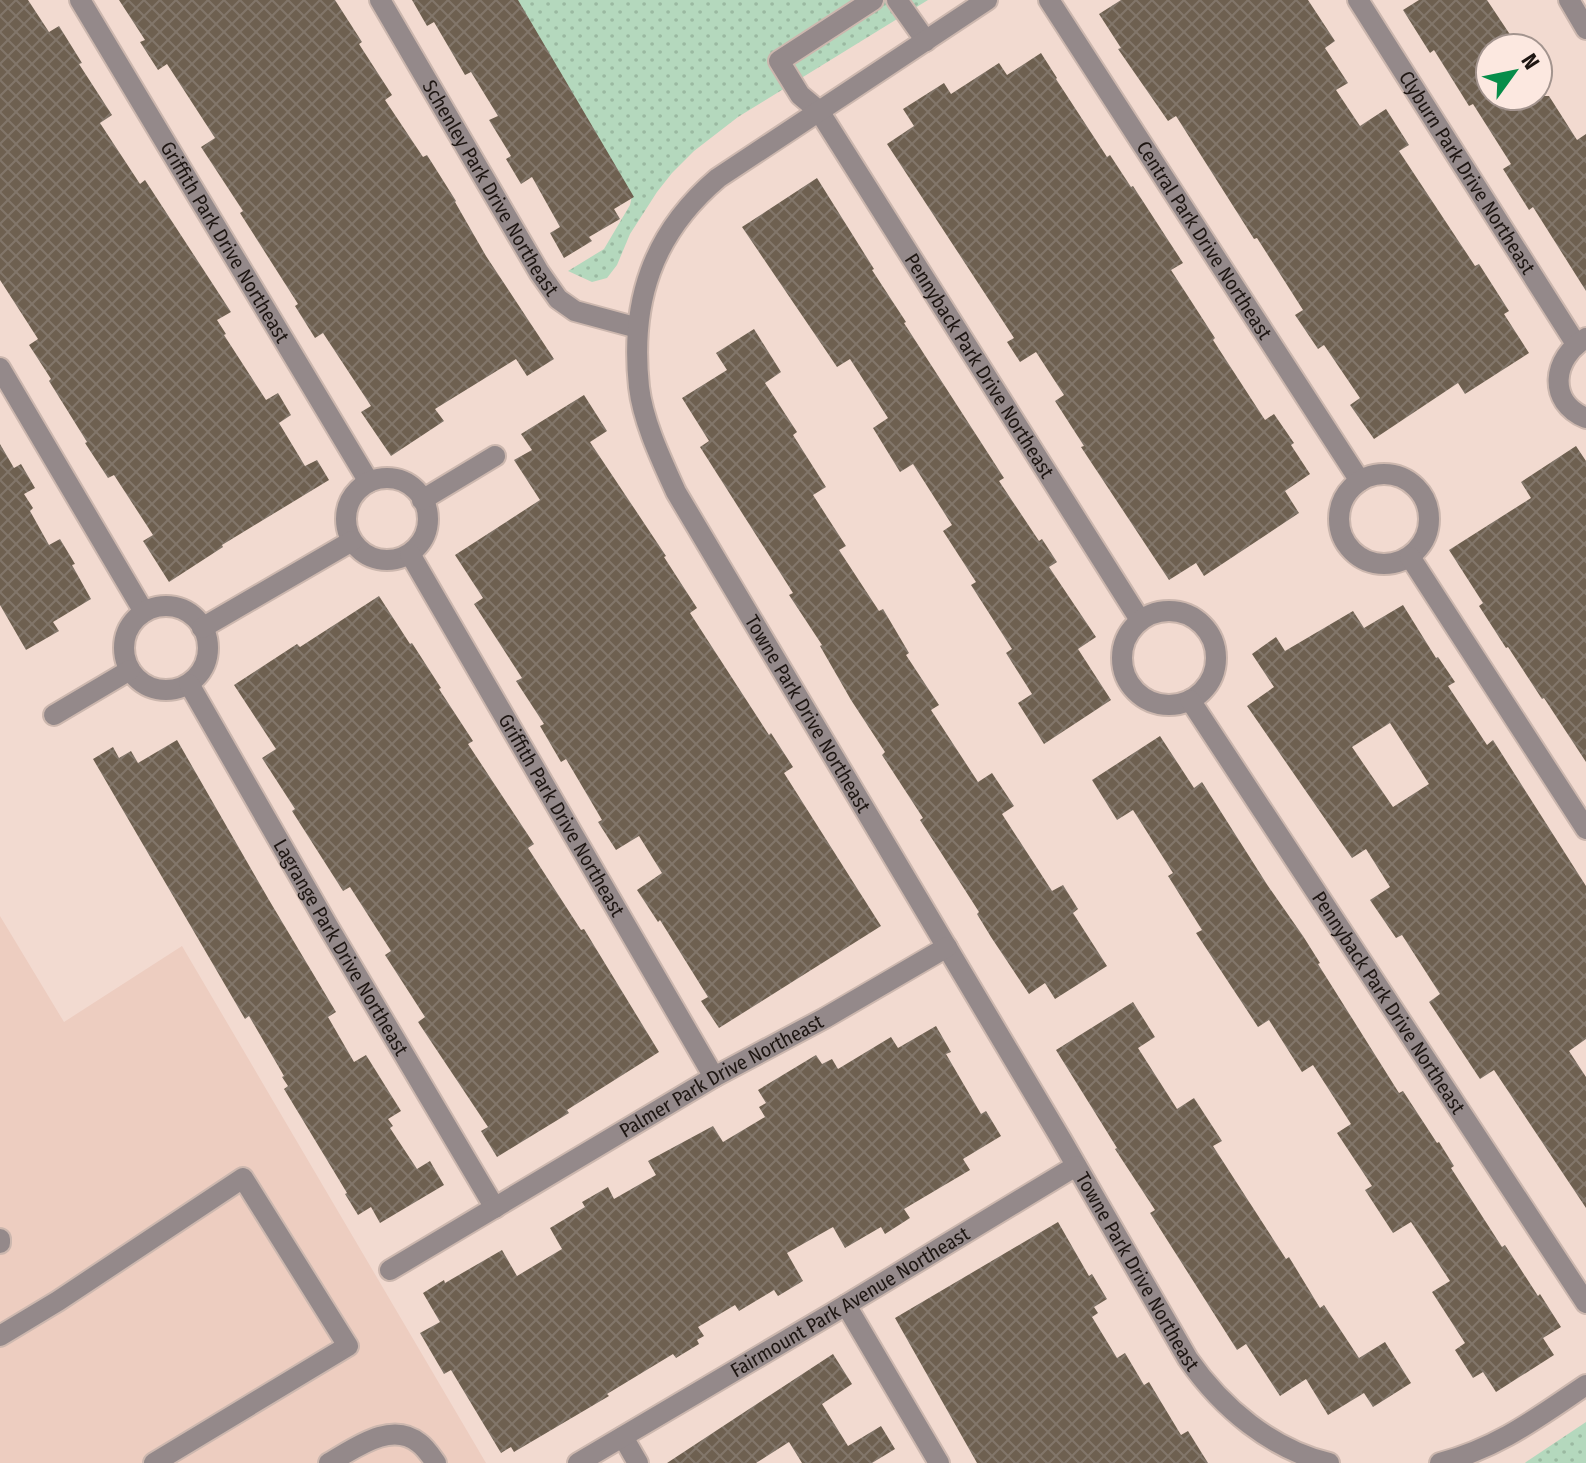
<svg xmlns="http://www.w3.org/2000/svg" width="1586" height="1463" viewBox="0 0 1586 1463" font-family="'Fira Sans Condensed',sans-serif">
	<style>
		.built { fill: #edcdc0 }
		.park { fill: url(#park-dots) }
		.building { fill: url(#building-cross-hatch); fill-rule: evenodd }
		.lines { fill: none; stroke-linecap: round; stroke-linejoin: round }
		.minor-casing { stroke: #ccb7ae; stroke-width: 24 }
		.minor { stroke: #94898a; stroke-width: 20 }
		.labels { text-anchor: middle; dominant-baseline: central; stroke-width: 8; stroke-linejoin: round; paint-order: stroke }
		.street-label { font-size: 20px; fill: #1e1612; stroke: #fce8e0 }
	</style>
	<defs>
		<pattern id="park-dots" width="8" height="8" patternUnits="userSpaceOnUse" patternTransform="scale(2)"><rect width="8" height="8" fill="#b4d8bd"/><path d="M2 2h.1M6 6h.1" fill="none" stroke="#9ab9a1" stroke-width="1.8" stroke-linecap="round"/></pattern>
		<pattern id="building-cross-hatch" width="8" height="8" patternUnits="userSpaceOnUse" patternTransform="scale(2)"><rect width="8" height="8" fill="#6e6050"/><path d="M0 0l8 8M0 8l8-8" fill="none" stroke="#82766a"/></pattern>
	</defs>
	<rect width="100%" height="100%" fill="#f2dad0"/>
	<path class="built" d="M0,916L64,1022L182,946L486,1463H0Z"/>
	<path class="park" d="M515,0H928L738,117L694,151L672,173L657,192L630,234L617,265L607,278L592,282L568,271L604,249L630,205L632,196Z
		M1586,1422V1463H1525L1526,1462Z"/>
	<path class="building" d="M0,0H28L49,32L59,26L82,63L79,64L112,115L100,123L140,184L145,180L231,312L217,320L226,334L224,335L266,400L278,393L291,415L279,423L305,466L317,460L329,480L222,545L223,547L169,582L143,541L153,535L114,475L108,478L85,443L87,442L49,381L51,379L29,345L38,339L0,280Z
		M119,0H335L362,42L359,44L392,95L385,100L423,157L427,155L456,201L455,202L486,256L554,359L527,376L516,359L435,409L444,421L391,456L361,412L371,406L323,333L315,338L295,306L298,304L240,213L243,211L201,147L215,138L167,64L158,70L140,42L145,40Z
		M412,0H518L634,197L614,209L620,219L589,237L592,241L564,258L550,233L560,227L532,177L521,184L506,159L511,156L489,120L498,116L471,72L465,75L434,22L427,26Z
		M1121,0H1308L1335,41L1325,48L1348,83L1336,90L1360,126L1386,109L1409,145L1399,151L1475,266L1479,264L1509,311L1504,314L1529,353L1465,394L1458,383L1374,439L1350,405L1360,398L1324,345L1318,349L1295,315L1303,310L1257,238L1254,239L1176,116L1168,121L1118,49L1121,48L1099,14Z
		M1419,0H1487L1519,48H1490V96H1549L1577,140L1586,134V291L1533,207L1529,210L1503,169L1511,164L1473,104L1469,106L1434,50L1430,53L1403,10Z
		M1041,53L1057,78L1056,79L1107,157L1110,155L1131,187L1133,186L1183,263L1171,270L1215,338L1213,340L1265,420L1274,414L1294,443L1291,445L1310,474L1285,491L1299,513L1204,576L1196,563L1169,580L1081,447L1084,446L1055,401L1064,395L1036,352L1020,362L1007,342L1014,338L887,144L914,126L903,109L944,83L951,94L999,63L1007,75Z
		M817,178L874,269L872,270L906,322L904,323L1004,478L999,481L1039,541L1042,539L1057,562L1049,567L1096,637L1078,649L1111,700L1044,744L1018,703L1032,694L1006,653L1012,649L971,585L976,582L943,531L952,525L913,464L900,472L873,428L888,418L850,359L837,367L742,227Z
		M754,329L781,372L765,383L797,432L793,435L826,487L813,495L846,546L839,550L879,611L883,609L909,653L906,655L939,705L931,710L978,782L992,773L1014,806L1002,814L1052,891L1063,885L1078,909L1073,913L1107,966L1055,999L1045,983L1029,994L991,937L977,914L979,912L920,820L923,818L882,755L885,752L851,700L820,646L822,645L789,595L793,593L700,447L709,441L682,398L727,370L716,353Z
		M584,395L607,431L590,442L666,556L664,557L697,608L690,613L769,735L771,733L793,767L784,773L881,926L719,1028L701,1001L708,997L660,920L658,922L637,890L662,873L639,836L616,850L598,822L602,820L566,759L561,762L540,726L544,724L516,681L522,678L474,604L483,598L455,555L540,500L514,460L532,450L521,434Z
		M0,444L14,468L21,464L35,488L24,494L33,508L30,511L49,545L60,539L75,564L72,565L91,599L53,622L59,631L26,650L0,605Z
		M1576,446L1586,461V762L1544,698L1542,699L1508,647L1506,648L1479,606L1483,603L1449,550L1531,498L1521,482Z
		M379,596L410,644L412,643L441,688L439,689L473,741L468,744L534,844L528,848L581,930L584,929L659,1052L567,1110L569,1113L497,1157L481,1131L488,1127L418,1022L425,1017L385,955L391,951L350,887L343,891L292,811L295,809L262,758L276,749L234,685L297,644L300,647Z
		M1403,605L1436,658L1438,657L1455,682L1448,686L1487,745L1493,740L1586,886V1039L1569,1051L1586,1077V1208L1494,1070L1480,1079L1429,1002L1440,994L1402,935L1396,938L1370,900L1390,887L1366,849L1352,858L1247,706L1274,687L1252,654L1276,637L1285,651L1353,611L1364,628ZM1390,723L1429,784L1393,807L1352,747Z
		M1160,736L1194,788L1202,782L1268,886L1303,936L1320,963L1318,964L1399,1093L1403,1091L1437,1143L1439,1142L1454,1166L1451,1168L1502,1247L1505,1245L1538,1296L1540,1294L1561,1327L1543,1338L1554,1355L1496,1392L1483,1372L1473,1378L1455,1350L1465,1343L1432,1292L1450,1281L1411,1222L1393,1233L1365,1190L1372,1186L1337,1133L1351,1124L1313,1065L1302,1072L1269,1020L1258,1027L1196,933L1202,930L1168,876L1173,873L1133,810L1117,820L1092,780Z
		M177,740L269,900L336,1012L328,1017L354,1062L366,1055L401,1111L388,1119L393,1126L390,1128L417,1169L430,1161L444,1185L380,1223L371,1207L358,1215L345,1194L347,1193L284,1089L288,1086L282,1077L284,1076L249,1016L245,1019L93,759L113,747L119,758L131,751L138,763Z
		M1133,1002L1155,1037L1138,1048L1177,1109L1194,1098L1222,1141L1213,1146L1286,1259L1289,1257L1320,1308L1324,1305L1359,1358L1385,1342L1411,1383L1373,1407L1364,1393L1328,1415L1306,1379L1280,1396L1246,1344L1237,1350L1150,1213L1155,1210L1115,1149L1117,1148L1056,1050Z
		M936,1026L951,1052L946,1054L981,1114L986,1111L1001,1136L963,1159L970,1170L904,1209L910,1218L885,1234L881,1227L845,1248L833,1227L787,1253L803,1281L778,1296L774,1290L739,1311L735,1305L698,1327L704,1336L697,1340L699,1344L676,1358L673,1354L607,1394L609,1396L514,1452L511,1447L501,1453L451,1370L444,1374L420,1333L440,1322L423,1293L444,1280L445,1283L502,1250L517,1276L562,1249L550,1228L585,1207L582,1202L608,1187L614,1199L656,1175L648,1161L713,1126L723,1142L765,1117L759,1107L766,1103L758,1090L816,1055L822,1064L832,1059L838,1069L891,1037L898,1048Z
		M1058,1222L1089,1276L1092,1274L1107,1299L1094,1307L1098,1313L1092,1317L1117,1358L1125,1353L1144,1385L1149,1382L1181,1435L1188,1431L1208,1463H977L895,1318Z
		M833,1354L852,1384L822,1404L848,1446L881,1426L895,1449L872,1463H802L789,1442L756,1463H667Z"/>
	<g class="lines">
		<defs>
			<g id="minor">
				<path id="s1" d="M80,0L369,482"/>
				<path id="s2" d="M380,0L539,272L558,299L575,311L638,328"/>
				<path id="s3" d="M873,0L779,61L800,95L819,111L1140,620"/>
				<path d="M897,0L926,41"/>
				<path id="s4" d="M987,0L718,178C652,234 630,302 639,387C643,422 662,461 676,492L1061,1139L1188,1359C1222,1408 1271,1449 1329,1463"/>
				<path id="s5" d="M1049,0L1360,481"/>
				<path id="s6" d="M1358,0L1576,344"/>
				<path d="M1569,0L1586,29"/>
				<path d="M1586,338C1552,358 1547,402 1586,418"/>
				<path d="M0,368L144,612"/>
				<circle cx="1384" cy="519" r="45"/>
				<circle cx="387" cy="519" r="41"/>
				<path d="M422,500L495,456"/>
				<path id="s7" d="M410,554L714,1077"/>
				<path d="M1410,557L1586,829"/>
				<circle cx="166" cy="648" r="42"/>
				<circle cx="1169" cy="658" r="47"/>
				<path d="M202,628L352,541"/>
				<path id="s8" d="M189,684L329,928L495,1208"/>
				<path id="s9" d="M1190,700L1586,1303"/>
				<path d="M54,715L130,670"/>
				<path d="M0,1239V1243"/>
				<path id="s10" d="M390,1270L714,1077L825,1018L947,947"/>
				<path d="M846,1305L939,1463"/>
				<path d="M0,1336L58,1301L243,1178L348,1346L154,1463"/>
				<path d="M623,1437L638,1463"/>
				<path d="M329,1463C354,1449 391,1420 419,1443C426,1448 431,1456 436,1463"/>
				<path id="s11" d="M578,1463L846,1305L1076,1166"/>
				<path d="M1440,1463C1498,1448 1537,1418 1586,1385"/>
			</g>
		</defs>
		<use href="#minor" class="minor-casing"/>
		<use href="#minor" class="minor"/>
	</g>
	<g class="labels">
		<g class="street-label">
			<text stroke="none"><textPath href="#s6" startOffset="204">Clyburn Park Drive Northeast</textPath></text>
			<text stroke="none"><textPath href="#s2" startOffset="218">Schenley Park Drive Northeast</textPath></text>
			<text stroke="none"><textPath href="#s5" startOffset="286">Central Park Drive Northeast</textPath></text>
			<text stroke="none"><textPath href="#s1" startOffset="282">Griffith Park Drive Northeast</textPath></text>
			<text stroke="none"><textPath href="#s3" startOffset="478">Pennyback Park Drive Northeast</textPath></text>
			<text stroke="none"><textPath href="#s4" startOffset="926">Towne Park Drive Northeast</textPath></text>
			<text stroke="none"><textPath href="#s7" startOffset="302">Griffith Park Drive Northeast</textPath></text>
			<text stroke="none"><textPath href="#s8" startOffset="304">Lagrange Park Drive Northeast</textPath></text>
			<text stroke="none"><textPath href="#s9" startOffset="362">Pennyback Park Drive Northeast</textPath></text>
			<text stroke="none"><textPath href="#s10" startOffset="384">Palmer Park Drive Northeast</textPath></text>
			<text stroke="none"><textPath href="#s4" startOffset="1574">Towne Park Drive Northeast</textPath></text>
			<text stroke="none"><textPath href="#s11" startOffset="316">Fairmount Park Avenue Northeast</textPath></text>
		</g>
	</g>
	<g transform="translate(1514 72) rotate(57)"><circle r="38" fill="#fce8e0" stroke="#a3948e" stroke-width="2"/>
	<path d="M0-6L14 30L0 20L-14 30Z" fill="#078d4a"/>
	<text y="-12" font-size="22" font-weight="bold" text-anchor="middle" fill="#1e1612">N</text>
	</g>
</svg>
